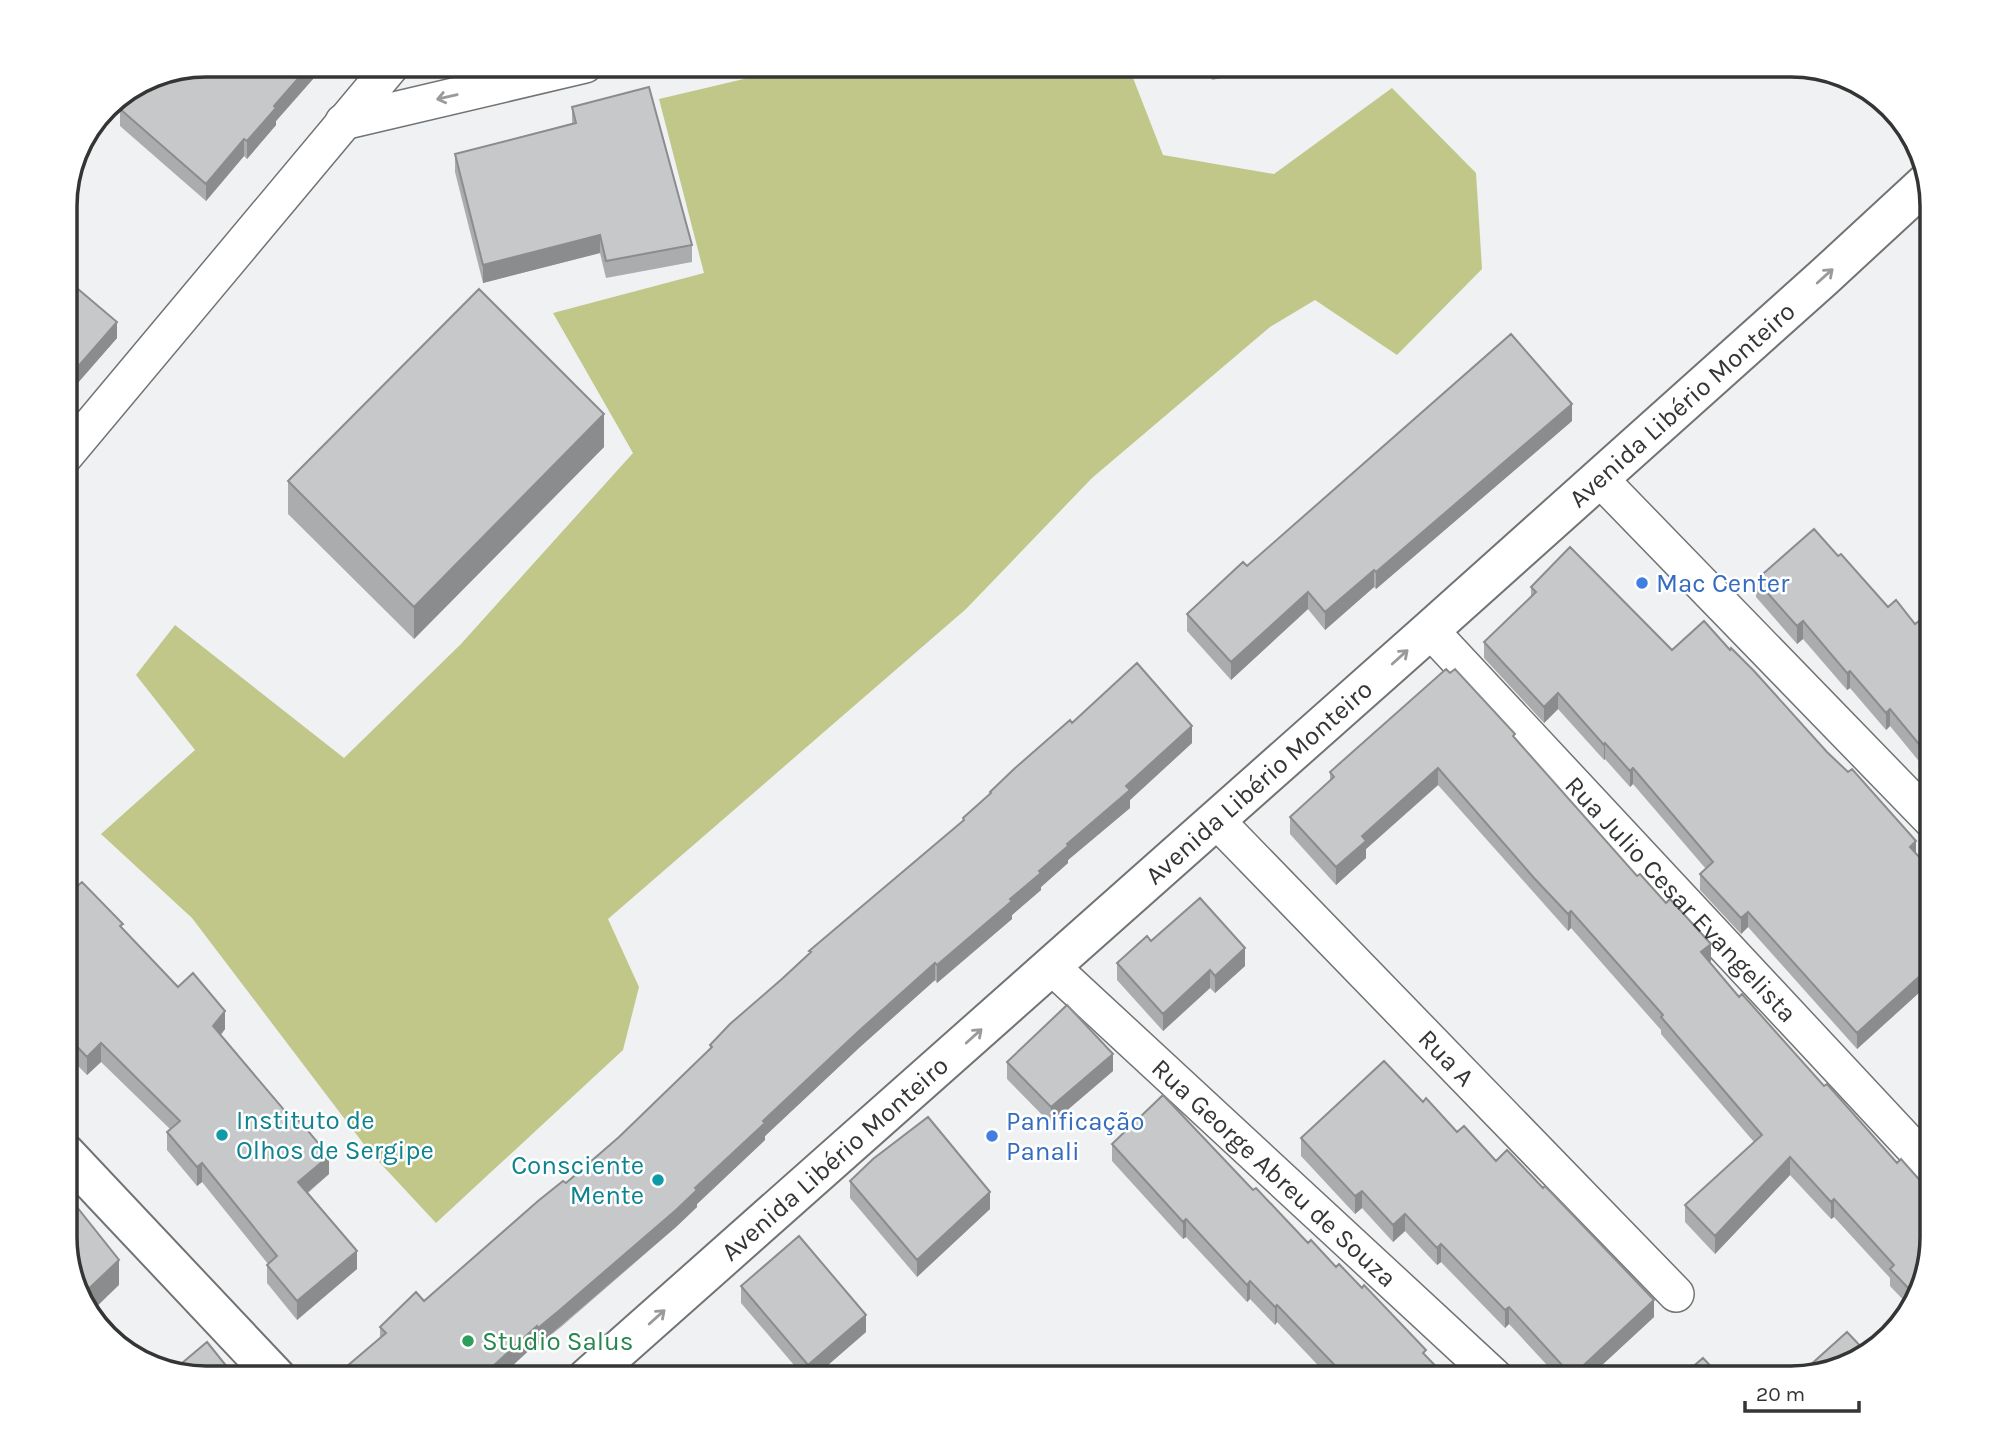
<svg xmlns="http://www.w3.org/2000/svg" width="1997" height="1443" viewBox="0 0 1997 1443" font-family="Karla,sans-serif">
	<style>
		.green { fill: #c1c789 }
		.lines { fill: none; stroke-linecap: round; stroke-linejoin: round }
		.minor-casing { stroke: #717374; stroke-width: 38 }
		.secondary-casing { stroke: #717374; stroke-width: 42 }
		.minor { stroke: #fff; stroke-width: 35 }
		.secondary { stroke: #fff; stroke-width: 38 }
		.wall { fill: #aaacad }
		.shaded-wall { fill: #8b8c8d }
		.building { fill: #c6c8c9; stroke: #8b8c8d; stroke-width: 2 }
		.oneway { stroke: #9a9a9a }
		.shop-dot { fill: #3f7fe0; stroke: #fff; stroke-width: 2.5 }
		.culture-dot { fill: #0f9aa8; stroke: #fff; stroke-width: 2.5 }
		.leisure-dot { fill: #2e9e5b; stroke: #fff; stroke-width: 2.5 }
		.labels { text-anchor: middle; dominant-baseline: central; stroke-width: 5; stroke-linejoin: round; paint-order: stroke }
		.street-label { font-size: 26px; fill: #343535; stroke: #fff }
		.shop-label { font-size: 26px; fill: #366cbe; stroke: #fff; text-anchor: start }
		.culture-label { font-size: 26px; fill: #0d838f; stroke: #fff; text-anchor: start }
		.leisure-label { font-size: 26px; fill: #27864d; stroke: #fff; text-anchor: start }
		.rim { fill: none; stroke: #343535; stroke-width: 3.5 }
	</style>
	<rect width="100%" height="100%" fill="#eff1f3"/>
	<path class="green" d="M803,65H1128L1163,155L1274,174L1392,88L1476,173L1482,269L1397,355L1315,300L1270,327L1092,478L966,609L608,919L639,987L623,1050L436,1223L369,1151L192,918L101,834L195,750L136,675L175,625L344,758L461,644L633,453L553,313L704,273L659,99Z"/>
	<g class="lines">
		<defs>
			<g id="minor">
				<path d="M343,122L585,65"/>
				<path d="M65,456L392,65"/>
				<path d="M1599,478L1932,821"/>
				<path id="s1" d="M1430,630L1932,1168"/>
				<path id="s2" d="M1216,820L1676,1294"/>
				<path id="s3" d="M1052,967L1496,1378"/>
			</g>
			<g id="secondary">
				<path d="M65,1153L277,1378"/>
				<path id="s4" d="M587,1378L1430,630L1823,278L1927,182"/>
			</g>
		</defs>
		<use href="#minor" class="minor-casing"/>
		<use href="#secondary" class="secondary-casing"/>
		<use href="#minor" class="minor"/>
		<use href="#secondary" class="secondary"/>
	</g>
	<path class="wall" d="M1207,65H1247V73L1212,80Z
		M313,71V79L276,121V125L247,159L244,156L206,201L120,126V109Z
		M572,107L692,245V262L606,278L600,253L483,283L455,172V154L572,123Z
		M65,278L117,338L69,393L65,390Z
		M1572,421L1376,589L1374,587L1325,630L1308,609L1231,680L1187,631V614L1247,566Z
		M604,447L414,639L288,514V481Z
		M1838,556L1888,607L1915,624L1932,611V777L1890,726L1886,730L1850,688L1847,690L1803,639L1797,644L1756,597V580Z
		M1531,587L1672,650L1916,853L1932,871V981L1857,1049L1748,927L1741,934L1700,890V874L1706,869L1633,784L1630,787L1605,759L1604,760L1558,709L1544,723L1484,658V642L1531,597Z
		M1072,723L1192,743L1130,800V808L1068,860V863L1041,887V890L1012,915V919L937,983L935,980L860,1047L765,1136V1140L697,1204V1207L676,1227L561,1327L538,1345L537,1343L499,1378H339V1373L380,1338V1327L424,1301L566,1183L619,1137L710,1049V1045L809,953V951L963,821V818L990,795V792Z
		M1515,739L1711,961L1710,962L1932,1237L1909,1306L1890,1286V1278L1834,1217L1831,1219L1790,1175L1715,1254L1685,1222V1205L1754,1142L1661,1034V1030L1571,928L1568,931L1438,785L1366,849V858L1336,885L1290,834V817L1330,780V772Z
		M65,878L75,888L123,929L178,987L225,1029L221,1035L329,1174L308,1193L357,1269L297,1320L267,1283V1265L268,1264L202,1182L197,1186L167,1150V1132L170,1129L101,1062L87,1075L65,1053Z
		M1151,941L1245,966L1215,993L1210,988L1163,1031L1117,980V963Z
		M1007,1062L1113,1071L1051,1124L1007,1079Z
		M1423,1102L1457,1132L1496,1161L1654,1317L1588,1378H1559L1509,1324L1505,1328L1441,1262L1437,1265L1405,1231L1393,1242L1362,1208L1355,1214L1301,1156V1138Z
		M1112,1144L1253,1190L1308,1243L1336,1267L1447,1378H1330L1277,1322L1275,1325L1250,1299L1247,1302L1186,1237L1183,1239L1112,1161Z
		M850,1181L990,1209L917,1277L850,1198Z
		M741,1286L866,1332L813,1378H805L741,1303Z"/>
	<path class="shaded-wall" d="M309,65H319L313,71V79L276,121V125L247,159V141L274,106Z
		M244,139V156L206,201V184Z
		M600,235V253L483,283V265Z
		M117,322V338L69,393V377Z
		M1572,404V421L1376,589V572Z
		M604,414V447L414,639V607Z
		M1374,570V587L1325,630V612Z
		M1308,592V609L1231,680V662Z
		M1803,621V639L1797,644V626Z
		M1850,671V688L1847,690V673Z
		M1558,693V709L1544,723V707Z
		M1890,709V726L1886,730V713Z
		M1192,726V743L1130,800V808L1068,860V863L1041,887V890L1012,915V919L937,983V965L1010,899L1126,786Z
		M1605,743V759L1604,760V745Z
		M1438,768V785L1366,849V858L1336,885V867L1362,836Z
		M1633,768V784L1630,787V771Z
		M1916,841V857L1910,847Z
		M1571,911V928L1568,931V914Z
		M1748,912V927L1741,934V918Z
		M1711,944V961L1701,970V952Z
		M1245,948V966L1215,993V976Z
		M935,963V980L860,1047L765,1136V1140L697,1204V1207L676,1227L538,1345V1328L695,1188L763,1121L860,1030Z
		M1932,965V981L1857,1049V1033Z
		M1210,970V988L1163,1031V1014Z
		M225,1011V1029L213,1044V1026Z
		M101,1043V1062L87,1075V1057Z
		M1113,1054V1071L1051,1124V1107Z
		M329,1156V1174L298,1200V1182Z
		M1790,1157V1175L1715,1254V1236Z
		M202,1163V1182L197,1186V1167Z
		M1362,1191V1208L1355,1214V1196Z
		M990,1192V1209L917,1277V1260Z
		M1834,1199V1217L1831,1219V1202Z
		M1405,1214V1231L1393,1242V1225Z
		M1186,1219V1237L1183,1239V1222Z
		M1441,1244V1262L1437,1265V1248Z
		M357,1251V1269L297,1320V1301Z
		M119,1260V1285L89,1314L83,1307L80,1297Z
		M1250,1281V1299L1247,1302V1285Z
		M1654,1300V1317L1588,1378H1572V1376Z
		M1277,1305V1322L1275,1325V1307Z
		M1509,1307V1324L1505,1328V1310Z
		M866,1315V1332L813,1378H808V1365Z
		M537,1326V1343L499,1378H480Z"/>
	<path class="building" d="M206,65H310L274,106L276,108L247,141L244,139L206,184L120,109L144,80L150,77L151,78L154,75Z
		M649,87L692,245L606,261L600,235L483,265L455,154L576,123L572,107Z
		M65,278L117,322L69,377L65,375Z
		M479,289L604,414L414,607L288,481Z
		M1511,334L1572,404L1376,572L1374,570L1325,612L1308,592L1231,662L1187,614L1243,562L1247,566Z
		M1814,529L1838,556L1841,554L1888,607L1896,600L1915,624L1932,611V760L1890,709L1886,713L1850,671L1847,673L1803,621L1797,626L1756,580Z
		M1570,547L1672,650L1704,621L1730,650L1731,648L1754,671L1827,752L1848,772L1852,769L1916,841L1910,847L1932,871V965L1857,1033L1748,912L1741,918L1700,874L1713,862L1633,768L1630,771L1605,743L1604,745L1558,693L1544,707L1484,642L1536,592L1531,587Z
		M1137,663L1192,726L1126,786L1130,790L1067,844L1068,846L1039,871L1041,873L1010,899L1012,901L937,965L935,963L860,1030L763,1121L765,1123L695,1188L697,1190L676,1210L561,1309L538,1328L537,1326L480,1378H343L339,1373L386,1333L380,1327L416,1292L424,1301L538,1201L563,1181L566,1183L619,1137L712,1047L710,1045L730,1024L783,978L811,952L809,951L964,820L963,818L991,793L990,792L1014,769L1070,720L1072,723Z
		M1446,669L1450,673L1455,669L1515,734L1513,736L1637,876L1640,874L1666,903L1670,899L1711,944L1701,952L1739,997L1742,994L1824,1086L1827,1084L1897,1163L1901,1159L1932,1194V1237L1913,1293L1890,1269L1894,1265L1834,1199L1831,1202L1790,1157L1715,1236L1685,1205L1762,1135L1661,1017L1663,1015L1571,911L1568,914L1534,878L1438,768L1362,836L1366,841L1336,867L1290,817L1334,777L1330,772Z
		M65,878L75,888L82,882L123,924L120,926L178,987L193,973L225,1011L213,1026L295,1123L299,1120L329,1156L298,1182L357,1251L297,1301L267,1265L277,1256L202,1163L197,1167L167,1132L180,1121L101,1043L87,1057L65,1034Z
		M1200,898L1245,948L1215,976L1210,970L1163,1014L1117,963L1147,936L1151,941Z
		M1067,1005L1113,1054L1051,1107L1007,1062Z
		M1384,1061L1423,1102L1426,1098L1457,1132L1464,1126L1496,1161L1507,1150L1543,1188L1545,1186L1654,1300L1572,1376L1509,1307L1505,1310L1441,1244L1437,1248L1405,1214L1393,1225L1362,1191L1355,1196L1301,1138Z
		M1163,1095L1253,1190L1256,1188L1308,1243L1311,1240L1336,1267L1339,1264L1362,1288L1364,1285L1426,1350L1423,1353L1447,1378H1347L1277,1305L1275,1307L1250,1281L1247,1285L1186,1219L1183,1222L1112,1144Z
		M928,1117L990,1192L917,1260L850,1181L873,1159Z
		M65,1192L119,1260L80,1297L65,1246Z
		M799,1236L866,1315L808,1365L741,1286Z
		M1847,1332L1867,1353L1854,1364L1797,1377Z
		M207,1342L236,1378H206L176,1368Z
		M1703,1358L1722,1378H1680Z"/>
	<defs><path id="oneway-shaft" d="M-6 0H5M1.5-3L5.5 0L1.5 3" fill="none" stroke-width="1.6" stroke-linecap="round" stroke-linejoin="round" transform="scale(1.75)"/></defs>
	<g class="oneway">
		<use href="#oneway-shaft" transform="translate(447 97) rotate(167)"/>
		<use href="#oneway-shaft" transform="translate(1825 276) rotate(-42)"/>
		<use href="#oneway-shaft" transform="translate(1400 657) rotate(-42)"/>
		<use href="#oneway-shaft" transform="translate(974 1036) rotate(-42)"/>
		<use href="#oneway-shaft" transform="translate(657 1317) rotate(-42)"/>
	</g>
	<g class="shop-dot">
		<circle cx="1642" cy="583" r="7"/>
		<circle cx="992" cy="1136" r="7"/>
	</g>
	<g class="culture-dot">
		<circle cx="222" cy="1135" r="7"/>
		<circle cx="658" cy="1180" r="7"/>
	</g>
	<circle class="leisure-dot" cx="468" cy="1341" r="7"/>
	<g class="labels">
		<g class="street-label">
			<text stroke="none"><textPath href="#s4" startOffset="1465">Avenida Libério Monteiro</textPath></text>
			<text stroke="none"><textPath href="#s4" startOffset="898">Avenida Libério Monteiro</textPath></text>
			<text stroke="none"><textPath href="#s1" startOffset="368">Rua Julio Cesar Evangelista</textPath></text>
			<text stroke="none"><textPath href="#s2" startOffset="331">Rua A</textPath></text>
			<text stroke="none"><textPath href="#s4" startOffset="331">Avenida Libério Monteiro</textPath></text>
			<text stroke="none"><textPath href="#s3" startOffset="303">Rua George Abreu de Souza</textPath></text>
		</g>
		<g class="shop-label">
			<text x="1656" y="583">Mac Center</text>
			<text x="1006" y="1121">Panificação<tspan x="1006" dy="30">Panali</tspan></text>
		</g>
		<g class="culture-label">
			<text x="236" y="1120">Instituto de<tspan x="236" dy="30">Olhos de Sergipe</tspan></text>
			<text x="644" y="1165" text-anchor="end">Consciente<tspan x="644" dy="30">Mente</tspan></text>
		</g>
		<g class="leisure-label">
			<text x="482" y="1341">Studio Salus</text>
		</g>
	</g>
	<path d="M0 0H1997V1443H0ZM206 77H1791A129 129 0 0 1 1920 206V1237A129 129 0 0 1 1791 1366H206A129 129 0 0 1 77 1237V206A129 129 0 0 1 206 77Z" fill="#fff" fill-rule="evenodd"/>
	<path class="rim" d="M206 77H1791A129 129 0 0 1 1920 206V1237A129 129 0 0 1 1791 1366H206A129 129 0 0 1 77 1237V206A129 129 0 0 1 206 77Z"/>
	<path d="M1745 1401v10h114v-10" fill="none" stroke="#343535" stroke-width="3.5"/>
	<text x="1756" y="1401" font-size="21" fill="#343535" stroke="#ffffff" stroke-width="5" paint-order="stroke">20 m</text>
</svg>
